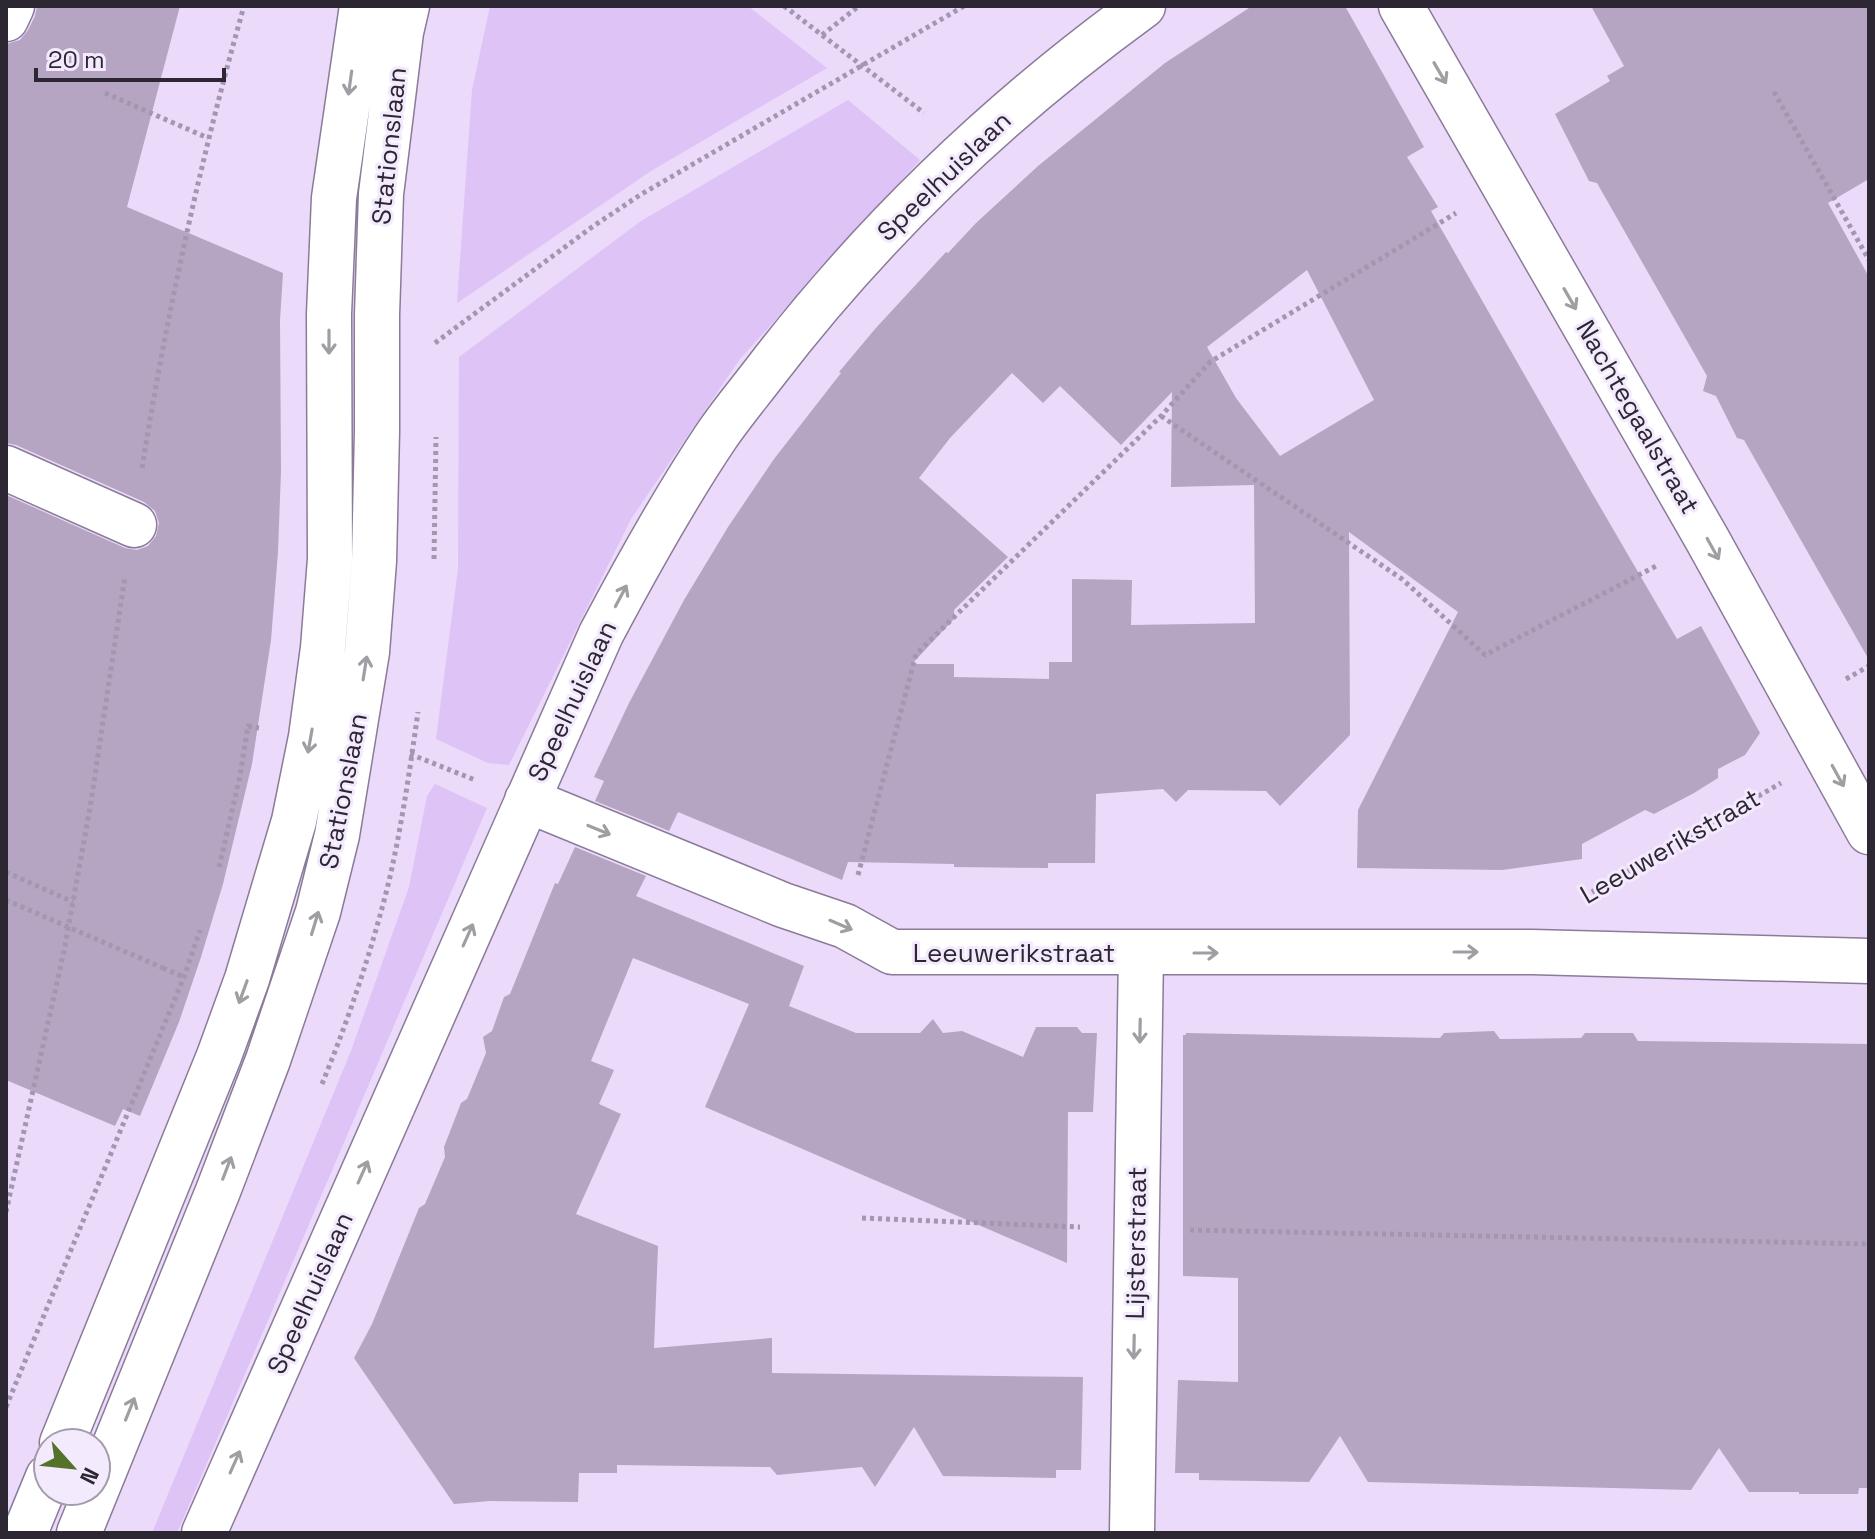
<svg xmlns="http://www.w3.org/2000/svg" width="1875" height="1539" viewBox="0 0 1875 1539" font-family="'Space Grotesk',sans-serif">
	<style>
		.green { fill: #dec3f6 }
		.building { fill: #b5a5c3; fill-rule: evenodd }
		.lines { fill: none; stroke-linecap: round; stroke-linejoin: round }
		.minor-casing { stroke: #8a7b98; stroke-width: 47 }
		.major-casing { stroke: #8a7b98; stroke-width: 47 }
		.path { stroke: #a396af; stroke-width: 5; stroke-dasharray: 4 4; stroke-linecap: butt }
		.minor { stroke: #fff; stroke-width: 44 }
		.major { stroke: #fff; stroke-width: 44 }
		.path-bridge { stroke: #a396af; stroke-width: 5; stroke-dasharray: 4 4; stroke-linecap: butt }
		.oneway { stroke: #a09ea3 }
		.labels { text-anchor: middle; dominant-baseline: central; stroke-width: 6; stroke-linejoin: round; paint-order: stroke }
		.street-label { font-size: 26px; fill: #2d2733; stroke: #f4eafe }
	</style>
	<rect width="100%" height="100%" fill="#ebdafa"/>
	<path class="green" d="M490,6H748L827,68L651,171L457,303L472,90Z
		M848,100L920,160L740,359L631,519L509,765L488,763L436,739L458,569L459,357L641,221Z
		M435,784L487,808L177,1533H152L351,1051L409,887L427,796Z"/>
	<path class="building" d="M37,6H180L127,207L283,273L280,320L281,471L278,552L271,640L252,764L223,884L201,957L179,1022L140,1116L123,1109L115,1126L6,1080V495L125,548L137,550L148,546L156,536L159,523L155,511L144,502L16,445L6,443V44L20,40L28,30L35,16Z
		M1252,6H1345L1424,147L1407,157L1438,207L1431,211L1588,486L1677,639L1701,626L1760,733L1745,755L1718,769V778L1694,793L1654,814L1645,810L1582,844V859L1502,870L1357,868L1358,810L1458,612L1349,532L1350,735L1280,806L1266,791L1188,790L1176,802L1163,789L1096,794L1095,863H1048V868L954,867V864L848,862L842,880L678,812L669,831L595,801L604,781L594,777L629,703L684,600L728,527L774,459L841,373L839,372L875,329L946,252L948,253L976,223L1038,166L1165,63ZM1307,270L1374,400L1280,456L1236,398L1207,347ZM1012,373L1043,403L1060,386L1121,445L1172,392L1171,487L1254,485L1255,623L1131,625L1132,580L1072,579V662H1049V679L954,677V664H912L954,619V610L1008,557L919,478L950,438Z
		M1591,6H1869V179L1828,203L1869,277V660L1744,440L1737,438L1716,396L1703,391L1707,376L1597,183L1589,181L1555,114L1610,81L1607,76L1624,66Z
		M575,847L646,876L636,896L804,966L789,1006L856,1033H920L933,1019L943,1033L962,1031L1023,1057L1036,1027H1077L1082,1033H1097L1093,1112H1068L1067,1263L705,1107L749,1004L633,958L591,1061L614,1070L599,1104L621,1114L576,1214L658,1246L654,1348L772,1338V1373L1083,1377L1081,1470H1056V1478L943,1476L914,1427L875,1487L862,1467L777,1475L770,1467L617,1465V1473H579L578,1502L490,1501L454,1504L354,1358L372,1324L419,1208L425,1204L445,1157L444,1147L461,1103L467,1099L486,1053L483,1037L492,1031L504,997L510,994L555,883L558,884Z
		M1494,1031L1500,1039L1581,1038L1585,1033H1633L1638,1041L1869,1044V1488H1859L1858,1494H1799V1492H1749L1719,1448L1691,1490L1368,1482L1340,1436L1309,1482L1199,1480V1473H1175L1178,1380L1238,1382V1278L1183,1276V1035H1186V1033L1440,1038L1444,1033Z"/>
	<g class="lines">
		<defs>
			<path id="minor" d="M1401,6L1707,539L1869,832
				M6,19L12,6
				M6,468L134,525
				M527,800L783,905L845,926L892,952H1532L1869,961
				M204,1533L601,634C637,566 674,499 717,435C732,413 749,393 765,372C872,232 1001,109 1143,6
				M1132,1533L1141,953"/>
			<path id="major" d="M62,1443L219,1056L247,979L294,821L311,737L323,648L330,559L329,314L334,198L362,6
				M25,1533L48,1477
				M79,1533L218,1191L268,1060L318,912L337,835L367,652L374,561L377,431V315L381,194L401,32L407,6"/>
		</defs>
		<use href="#minor" class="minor-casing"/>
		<use href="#major" class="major-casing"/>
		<path class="path" d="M784,6L924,113
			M822,35L859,6
			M1774,92L1869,260
			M105,93L208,138
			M435,343L592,227L640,195L964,6
			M1161,416L1402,579L1485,655L1658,565
			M142,468C167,312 201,158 244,6
			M434,559L436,437
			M1846,679L1869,666
			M410,754L475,780
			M219,867L240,776L248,726L259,728
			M6,872L73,902
			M858,875L916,654L1161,416L1210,362L1456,213
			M1585,896L1781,783
			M163,968L184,977
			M322,1084C349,1018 372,950 389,881C402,825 410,768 418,712
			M6,1212L64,951L90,808L125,576
			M862,1218L1080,1227
			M1190,1230L1869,1244
			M6,1407L184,977L200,930"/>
		<use href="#minor" class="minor"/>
		<use href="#major" class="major"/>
		<path class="path-bridge" d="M6,900L163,968"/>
	</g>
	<defs><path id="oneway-shaft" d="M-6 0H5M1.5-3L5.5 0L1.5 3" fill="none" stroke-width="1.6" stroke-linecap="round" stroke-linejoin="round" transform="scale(2)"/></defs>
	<g class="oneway">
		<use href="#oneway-shaft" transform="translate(1440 73) rotate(60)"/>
		<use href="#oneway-shaft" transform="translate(350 83) rotate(98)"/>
		<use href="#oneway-shaft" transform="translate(1570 299) rotate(60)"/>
		<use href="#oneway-shaft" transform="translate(329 342) rotate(90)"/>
		<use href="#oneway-shaft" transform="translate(1713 549) rotate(61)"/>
		<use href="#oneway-shaft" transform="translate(621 596) rotate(-62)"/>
		<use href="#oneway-shaft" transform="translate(365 668) rotate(-81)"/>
		<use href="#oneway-shaft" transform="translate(310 741) rotate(100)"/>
		<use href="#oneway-shaft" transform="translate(1838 776) rotate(61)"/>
		<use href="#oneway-shaft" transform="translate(599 830) rotate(22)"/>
		<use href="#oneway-shaft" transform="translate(315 923) rotate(-73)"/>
		<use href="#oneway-shaft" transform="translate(841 925) rotate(23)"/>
		<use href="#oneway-shaft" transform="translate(468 935) rotate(-66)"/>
		<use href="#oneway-shaft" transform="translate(1466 952)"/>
		<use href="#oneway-shaft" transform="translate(1206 953)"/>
		<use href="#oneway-shaft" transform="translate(243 992) rotate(110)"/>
		<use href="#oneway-shaft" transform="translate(1140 1031) rotate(91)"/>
		<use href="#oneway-shaft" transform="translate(227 1168) rotate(-69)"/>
		<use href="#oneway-shaft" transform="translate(363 1172) rotate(-66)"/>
		<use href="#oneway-shaft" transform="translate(1134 1347) rotate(91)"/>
		<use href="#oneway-shaft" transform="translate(130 1409) rotate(-68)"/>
		<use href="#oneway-shaft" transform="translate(235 1462) rotate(-66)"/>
	</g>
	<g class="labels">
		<g class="street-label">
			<text transform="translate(389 146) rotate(-84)">Stationslaan</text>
			<text transform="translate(944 176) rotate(-44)">Speelhuislaan</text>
			<text transform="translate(1638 417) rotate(60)">Nachtegaalstraat</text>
			<text transform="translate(572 701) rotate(-65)">Speelhuislaan</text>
			<text transform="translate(343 791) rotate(-79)">Stationslaan</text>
			<text transform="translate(1670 846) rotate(-30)">Leeuwerikstraat</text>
			<text x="1014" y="953">Leeuwerikstraat</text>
			<text transform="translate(1136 1243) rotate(-89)">Lijsterstraat</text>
			<text transform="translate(310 1293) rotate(-66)">Speelhuislaan</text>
		</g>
	</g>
	<rect width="1875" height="1539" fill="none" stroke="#2d2733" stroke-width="16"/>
	<g transform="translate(72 1467) rotate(117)"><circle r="38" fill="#f4eafe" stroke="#a49cad" stroke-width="2"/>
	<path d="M0-6L14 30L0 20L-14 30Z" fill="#547329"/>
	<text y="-12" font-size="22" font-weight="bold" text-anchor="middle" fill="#2d2733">N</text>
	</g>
	<path d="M36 68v12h188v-12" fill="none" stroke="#2d2733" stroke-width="4"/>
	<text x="48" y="68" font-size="24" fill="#2d2733" stroke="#f4eafe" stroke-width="6" paint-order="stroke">20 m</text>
</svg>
